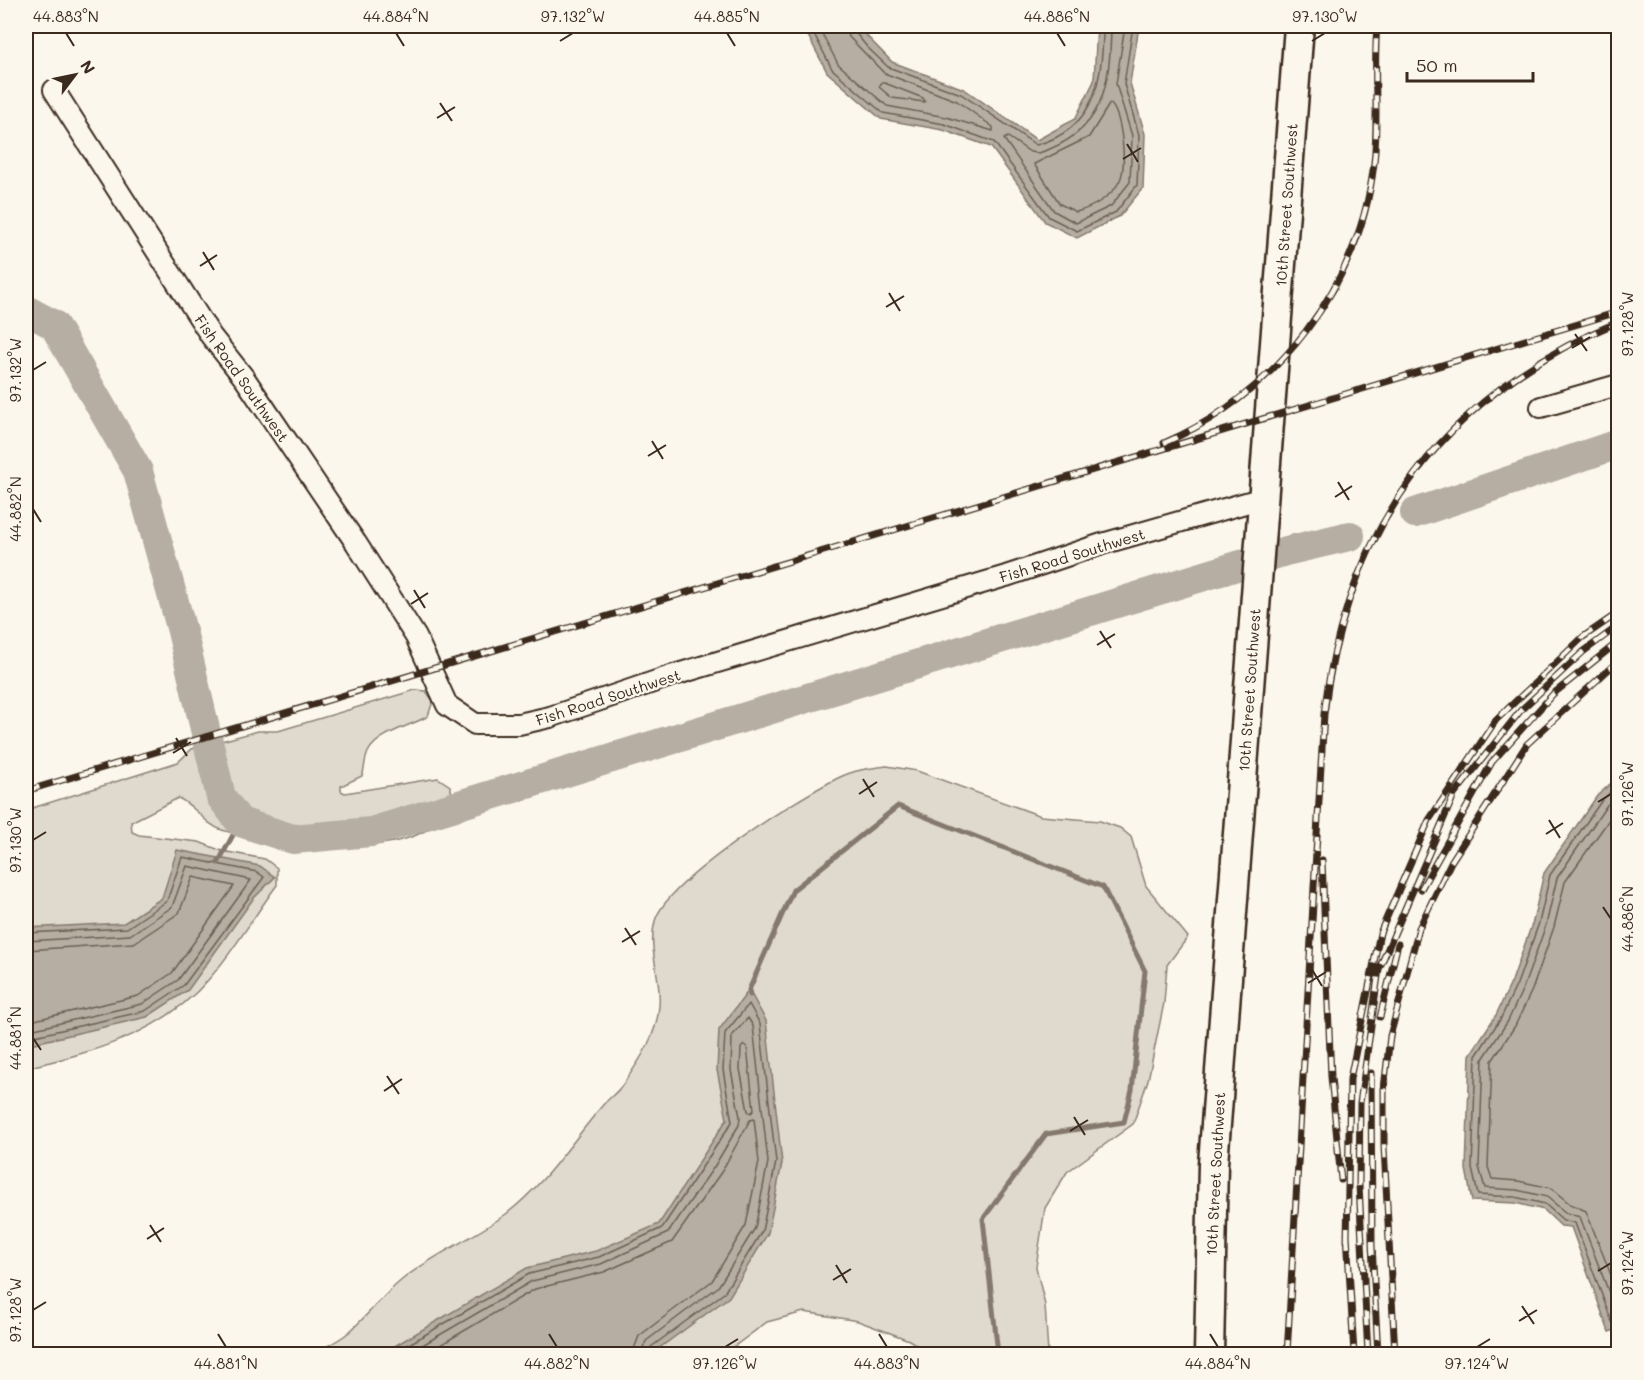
<svg xmlns="http://www.w3.org/2000/svg" width="1644" height="1380" viewBox="0 0 1644 1380" font-family="Mali,sans-serif">
	<style>
		.green { fill: #dfd9ce; stroke: #8d8276; stroke-width: 1.5 }
		.water { fill: #b6aea2; stroke: #85796d; stroke-width: 1.5 }
		.lines { fill: none; stroke-linecap: round; stroke-linejoin: round }
		.shore { stroke: #6c5f53; stroke-width: 1.5 }
		.stream { stroke: #85796d; stroke-width: 5 }
		.river { stroke: #b6aea2; stroke-width: 30 }
		.minor-casing { stroke: #3b2a1e; stroke-width: 24 }
		.secondary-casing { stroke: #3b2a1e; stroke-width: 33 }
		.minor { stroke: #fbf7ec; stroke-width: 20 }
		.secondary { stroke: #fbf7ec; stroke-width: 28 }
		.rail-casing { stroke: #3b2a1e; stroke-width: 7 }
		.rail { stroke: #fbf7ec; stroke-width: 4.5; stroke-dasharray: 14; stroke-linecap: butt }
		.ticks { fill: none; stroke: #3b2a1e; stroke-width: 2 }
		.labels { text-anchor: middle; dominant-baseline: central; stroke-width: 4.5; stroke-linejoin: round; paint-order: stroke }
		.street-label { font-size: 15px; fill: #3b2a1e; stroke: #fbf7ec }
		.neatline { fill: none; stroke: #3b2a1e; stroke-width: 2 }
		.ticks-label { font-size: 15px; text-anchor: middle; fill: #3b2a1e }
	</style>
	<rect width="100%" height="100%" fill="#fbf7ec"/>
	<filter id="ink" filterUnits="userSpaceOnUse"><feTurbulence type="fractalNoise" baseFrequency=".0167" numOctaves="2"/><feDisplacementMap in="SourceGraphic" scale="12" xChannelSelector="R" yChannelSelector="G"/><feConvolveMatrix kernelMatrix="1 2 1 2 8 2 1 2 1" color-interpolation-filters="sRGB"/></filter>
	<g filter="url(#ink)">
		<path class="green" d="M415,690L426,691L433,701L428,716C410,727 371,734 366,758C364,764 365,769 362,776L341,786V791L345,793L438,778L450,786L453,797C450,803 448,812 443,817C402,863 275,846 222,830C204,824 195,805 178,798L131,822L132,832L139,835L199,842L222,851L265,859L277,868V885C254,916 234,951 209,979C162,1034 93,1052 26,1068V810L178,762L192,749L258,731H278Z
			M887,766L917,771L1041,816L1100,821L1120,828L1131,837L1146,886L1188,937L1167,965L1164,1003L1148,1080L1133,1124L1067,1172L1045,1208L1036,1267L1045,1305L1048,1354H931L909,1340L858,1321L804,1312L767,1322L724,1354H313C325,1347 338,1341 348,1333C367,1316 383,1295 403,1279C434,1254 474,1238 506,1214C545,1184 571,1143 602,1106C609,1098 618,1092 624,1083C640,1060 657,1035 659,1006C662,977 647,950 655,921C666,881 799,797 838,778C854,770 870,768 887,766Z"/>
		<path class="water" d="M803,26H857L892,62L964,89L1037,140L1075,119L1094,81L1097,26H1139L1130,83L1145,134L1143,188L1120,216L1077,238L1045,222L991,147L943,130L881,119L827,72Z
			M1618,777V1329L1609,1332L1571,1227L1561,1226L1544,1210L1515,1203L1472,1201L1466,1169L1470,1055L1496,1015L1512,981L1533,921L1544,873L1597,796Z
			M177,850L260,866L275,877L253,899L188,990L147,1017L26,1045V928L124,923L162,898Z
			M749,990L766,1021L782,1163L768,1233L729,1297L651,1354H381L527,1268L596,1251L659,1224L727,1119L717,1070L719,1030Z"/>
		<g class="lines">
			<path class="shore" d="M810,26L832,69L883,113L944,124L994,142L1049,217L1077,231L1116,212L1137,185L1139,135L1124,84L1133,26
				M818,26L838,64L887,106L946,117L993,131V127L957,101L884,73L849,37L845,26
				M853,26L854,31L867,47L888,67L961,94L1036,145C1096,129 1103,79 1103,26
				M1111,26C1110,86 1104,132 1039,153L1030,152L1008,137L1004,139L1054,211L1076,223L1111,206L1130,182L1132,136L1116,84L1125,26
				M882,82L923,98L925,102L892,98L879,87Z
				M1110,103C1122,114 1127,165 1120,180C1113,196 1092,208 1076,212L1060,204L1034,164L1089,137Z
				M1618,785L1602,800L1550,875L1539,923L1517,984L1501,1018L1476,1056L1472,1168L1478,1195L1515,1197L1545,1204L1563,1220L1575,1223L1612,1322L1618,1324
				M1618,795L1607,805L1557,878L1546,925L1524,986L1508,1021L1483,1059L1479,1167L1485,1188L1517,1190L1547,1197L1566,1213L1580,1217L1618,1316
				M1618,807L1565,882L1554,927L1532,990L1515,1026L1492,1061L1488,1167L1492,1179L1518,1181L1551,1188L1570,1204L1586,1211L1618,1293
				M26,933L127,928L167,901L182,857L257,872L264,877L184,985L145,1011L26,1038
				M26,941L130,935L172,907L187,866L251,880L178,980L142,1004L26,1031
				M26,950L134,943L179,913L193,877L234,886L172,973L138,996L26,1022
				M744,1045L747,1047L754,1110L751,1113L748,1111L740,1069L741,1048Z
				M392,1354L529,1274L599,1257L662,1228L732,1122L723,1070L725,1033L749,1004L760,1024L776,1162L762,1231L724,1293L651,1347L649,1354
				M407,1354L532,1281L601,1264L668,1233L714,1167L739,1125L740,1117L731,1070L732,1036L748,1018L753,1026L768,1162L755,1228L718,1287L646,1341L641,1354
				M425,1354L535,1289L604,1272L672,1242L722,1171L750,1120L754,1119L759,1162L746,1225L712,1281L639,1336L632,1354"/>
			<path class="stream" d="M218,863L240,822
				M750,995L749,990L793,890L898,806L1103,887L1145,971L1132,1090L1124,1122L1046,1134L983,1219L998,1354"/>
			<path class="river" d="M26,310L54,325L138,471L182,631L221,797L240,822L293,839L371,832L1286,551L1350,536
				M1415,513L1618,444"/>
			<defs>
				<path id="minor" d="M54,90L211,336L245,379L356,543L416,637L447,705L475,724H519L550,717L674,675L1006,576L1102,544L1263,498
					M1541,407L1618,385"/>
				<path id="secondary" d="M1209,1354L1213,1164L1299,26"/>
			</defs>
			<use href="#minor" class="minor-casing"/>
			<use href="#secondary" class="secondary-casing"/>
			<use href="#minor" class="minor"/>
			<use href="#secondary" class="secondary"/>
			<defs>
				<path id="rail" d="M1164,443C1277,394 1360,286 1374,163C1379,117 1373,71 1377,26
					M26,791L1618,312
					M1322,860L1331,1077L1341,1180
					M1421,889L1492,762L1553,694L1618,642
					M1380,1017L1398,944
					M1371,1073L1372,1245L1378,1354
					M1347,1234L1354,1354
					M1347,1241L1350,1079L1380,933L1429,820L1496,720L1583,637L1618,613
					M1287,1354L1324,714C1346,528 1444,394 1618,322
					M1368,1354L1359,1186L1360,1103L1379,969L1454,795L1521,710L1583,652L1618,626
					M1395,1354L1384,1147V1089L1390,1036L1419,928L1451,862L1527,744L1618,661"/>
			</defs>
			<use href="#rail" class="rail-casing"/>
			<use href="#rail" class="rail"/>
		</g>
	</g>
	<path class="ticks" d="M66,33L74,46M396,33L404,46M727,33L735,46M1057,33L1065,46M560,41L573,33M1312,41L1325,33M440,103L452,121M437,118L455,107M1127,144L1138,162M1123,159L1141,148M203,252L214,270M200,266L217,255M889,293L900,311M886,307L904,296M1598,332L1611,324M1575,334L1587,351M1572,348L1590,337M33,370L46,362M652,441L663,459M648,456L666,445M1338,482L1349,500M1335,497L1352,486M33,509L41,522M414,590L425,608M411,604L428,593M1100,631L1111,648M1097,645L1115,634M176,738L187,756M173,753L191,742M863,779L874,797M859,794L877,782M1598,802L1611,794M1549,820L1560,838M1546,834L1563,823M33,840L46,832M1603,907L1611,919M625,928L636,945M622,942L640,931M1311,968L1322,986M1308,983L1326,972M33,1038L41,1050M387,1076L399,1094M384,1091L402,1079M1074,1117L1085,1135M1070,1131L1088,1120M150,1225L161,1242M147,1239L164,1228M836,1265L847,1283M1598,1271L1611,1263M833,1280L851,1269M1522,1306L1534,1324M33,1310L46,1302M1519,1321L1537,1310M218,1334L226,1347M549,1334L557,1347M879,1334L887,1347M1210,1334L1218,1347M725,1347L738,1339M1477,1347L1490,1339"/>
	<g class="labels">
		<g class="street-label">
			<text transform="translate(1286 205) rotate(-86)">10th Street Southwest</text>
			<text transform="translate(242 378) rotate(55)">Fish Road Southwest</text>
			<text transform="translate(1072 555) rotate(-17)">Fish Road Southwest</text>
			<text transform="translate(1249 690) rotate(-86)">10th Street Southwest</text>
			<text transform="translate(608 697) rotate(-18)">Fish Road Southwest</text>
			<text transform="translate(1215 1174) rotate(-87)">10th Street Southwest</text>
		</g>
	</g>
	<rect width="1644" height="1380" fill="none" stroke="#fbf7ec" stroke-width="66"/>
	<g transform="translate(75 75) rotate(58)" stroke="#fbf7ec" stroke-width="4.5" paint-order="stroke">
	<path d="M0-4.5L10 22L0 15L-10 22Z" fill="#3b2a1e"/>
	<text y="-9" font-size="16" font-weight="bold" text-anchor="middle" fill="#3b2a1e">N</text>
	</g>
	<path d="M1407 72v9h126v-9" fill="none" stroke="#3b2a1e" stroke-width="3"/>
	<text x="1416" y="72" font-size="18" fill="#3b2a1e" stroke="#fbf7ec" stroke-width="4.5" paint-order="stroke">50 m</text>
	<rect x="33" y="33" width="1578" height="1314" class="neatline"/>
	<g class="ticks-label">
		<text x="66" y="22">44.883°N</text>
		<text x="396" y="22">44.884°N</text>
		<text x="573" y="22">97.132°W</text>
		<text x="727" y="22">44.885°N</text>
		<text x="1057" y="22">44.886°N</text>
		<text x="1325" y="22">97.130°W</text>
		<text transform="translate(1628 324) rotate(-90)" y="5">97.128°W</text>
		<text transform="translate(16 370) rotate(-90)" y="5">97.132°W</text>
		<text transform="translate(16 509) rotate(-90)" y="5">44.882°N</text>
		<text transform="translate(1628 794) rotate(-90)" y="5">97.126°W</text>
		<text transform="translate(16 840) rotate(-90)" y="5">97.130°W</text>
		<text transform="translate(1628 919) rotate(-90)" y="5">44.886°N</text>
		<text transform="translate(16 1038) rotate(-90)" y="5">44.881°N</text>
		<text transform="translate(1628 1263) rotate(-90)" y="5">97.124°W</text>
		<text transform="translate(16 1310) rotate(-90)" y="5">97.128°W</text>
		<text x="226" y="1369">44.881°N</text>
		<text x="557" y="1369">44.882°N</text>
		<text x="725" y="1369">97.126°W</text>
		<text x="887" y="1369">44.883°N</text>
		<text x="1218" y="1369">44.884°N</text>
		<text x="1477" y="1369">97.124°W</text>
	</g>
</svg>
